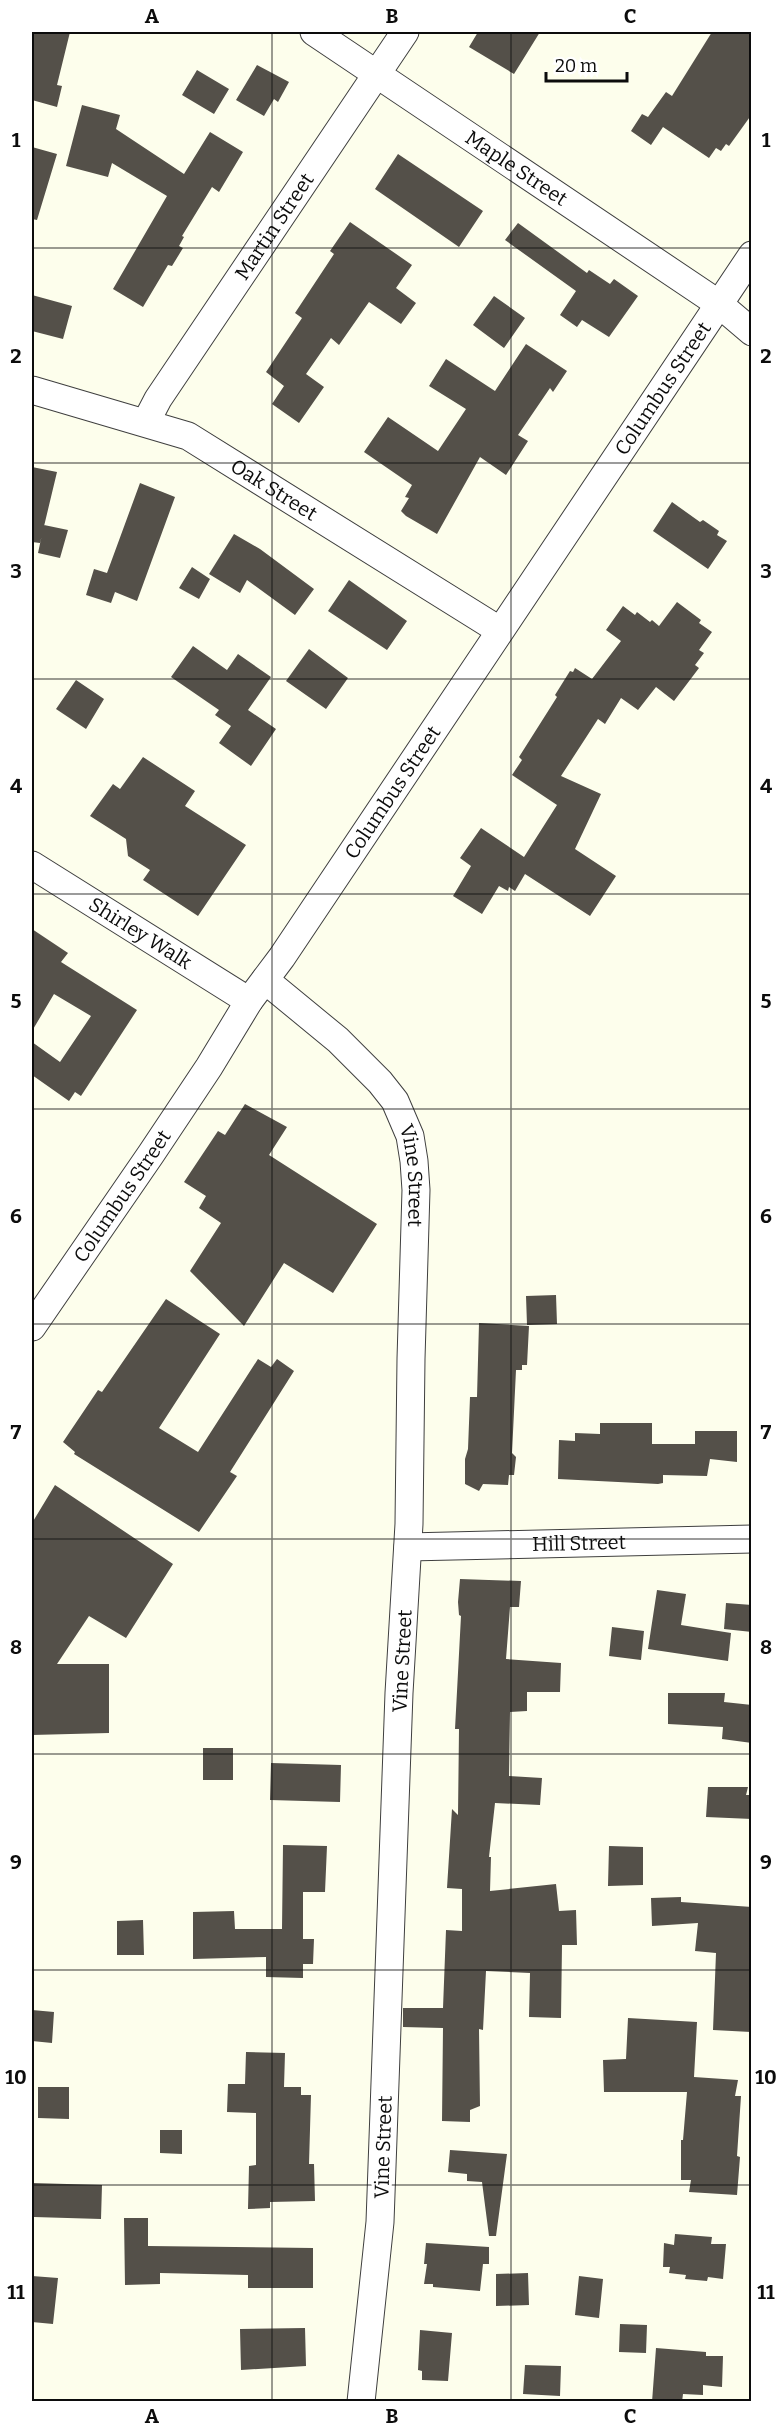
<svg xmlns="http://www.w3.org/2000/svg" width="783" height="2433" viewBox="0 0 783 2433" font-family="Bitter,serif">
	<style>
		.building { fill: #545049 }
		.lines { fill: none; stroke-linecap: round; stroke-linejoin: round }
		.minor-casing { stroke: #3f3f3f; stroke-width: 29 }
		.minor { stroke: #fff; stroke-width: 27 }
		.grid { fill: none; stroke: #0c0c0c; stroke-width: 1.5; stroke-opacity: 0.55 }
		.labels { text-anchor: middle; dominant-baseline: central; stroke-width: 6; stroke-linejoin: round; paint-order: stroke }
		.street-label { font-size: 20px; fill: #0c0c0c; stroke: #fff }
		.neatline { fill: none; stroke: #0c0c0c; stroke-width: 2 }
		.grid-label { font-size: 20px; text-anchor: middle; font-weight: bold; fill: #0c0c0c }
	</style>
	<rect width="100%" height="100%" fill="#fdfeec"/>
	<path class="building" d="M32,32H70L57,85L62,86L57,107L32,100Z
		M478,32H540L514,74L469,47Z
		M712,32H752V114L729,146L726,144L721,151L716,148L709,158L663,127L651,145L631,131L642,114L648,117L666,92L672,96Z
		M257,65L289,82L278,102L274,99L264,116L236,100Z
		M197,70L229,89L214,114L182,95Z
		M82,105L120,115L116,129L184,174L210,132L243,152L219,192L212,187L182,236L184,237L179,246L183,248L172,266L168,265L143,307L113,289L167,196L112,163L108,177L66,166Z
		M32,147L57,154L37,220L32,219Z
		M398,154L483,211L459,247L375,189Z
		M350,222L412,265L396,288L416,303L401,324L369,302L339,345L331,338L306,374L324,387L299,423L272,404L284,386L266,372L302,318L295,313L334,254L330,251Z
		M518,223L587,273L589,270L610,284L614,279L638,296L609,337L582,320L577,327L560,315L576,291L505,240Z
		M32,295L72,306L63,339L32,331Z
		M494,296L525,318L504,348L473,325Z
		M526,344L567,371L553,392L550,388L518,435L528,441L506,475L480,457L437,534L406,516L401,511L409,498L405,497L412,485L364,452L388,417L438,451L466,409L429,386L446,359L495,391Z
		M32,467L57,472L40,543L32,542Z
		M140,483L175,497L137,601L115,592L111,603L86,595L94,569L107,573Z
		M672,502L700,522L703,520L719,531L717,535L727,541L708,569L653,531Z
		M44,525L68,530L60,558L38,553Z
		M234,534L260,549L314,589L295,615L247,580L240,593L209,574Z
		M192,567L210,579L199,599L179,588Z
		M349,580L407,621L387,650L328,611Z
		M677,602L701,620L699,623L712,632L699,650L704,653L695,665L699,668L674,701L656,687L638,710L621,698L605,724L598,719L561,776L601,794L575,849L616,876L590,916L525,874L515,891L509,887L508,891L499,886L482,914L453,896L471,866L460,858L481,828L524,857L557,805L512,775L522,760L519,757L557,697L555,695L570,671L573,672L575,668L592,679L621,641L606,630L623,606L635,615L637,612L650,622L652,620L659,626Z
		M193,646L227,670L238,654L271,677L248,710L276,729L251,766L219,743L231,726L215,715L219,710L171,677Z
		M309,649L348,678L326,709L286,681Z
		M76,680L104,699L86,729L56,709Z
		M143,757L195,791L185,806L246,845L198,916L143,880L150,870L128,856L126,839L90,816L113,784L120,789Z
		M32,929L68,953L61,962L137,1010L81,1096L75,1092L69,1101L32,1075V1042L60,1062L91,1016L54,994L32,1031Z
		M245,1104L287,1127L269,1155L377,1224L333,1293L284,1263L244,1326L190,1271L221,1223L199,1208L206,1196L184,1182L218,1131L225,1135Z
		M556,1295L557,1324L527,1325L526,1296Z
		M166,1299L220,1334L159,1428L198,1452L258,1359L271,1367L277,1359L294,1371L230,1472L237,1476L199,1532L74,1454L75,1452L63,1442L98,1390L102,1392Z
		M479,1323L529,1326L527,1365H522V1370H516L512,1453L516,1457L514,1475H509L508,1485L483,1484L479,1491L465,1484V1459L468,1449L470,1397H477Z
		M600,1423H652V1444H695V1431H737V1462L710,1459L707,1476L663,1475V1483L658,1484L558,1479L559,1440L575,1441V1433L600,1434Z
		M55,1485L173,1564L126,1638L89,1616L57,1664H109V1733L32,1735V1523Z
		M460,1579L521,1581L519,1607H510L506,1659L561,1663L560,1692H527V1711L510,1712L509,1776L542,1778L540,1805L495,1803L489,1857H491L490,1891L556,1884L559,1911L576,1910L577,1945H562L561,2018L529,2017L530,1973L486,1971L483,2030L479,2029L480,2106L470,2110V2122L442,2121L443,2028L403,2027V2008H443L446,1930L462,1931V1889L447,1888L452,1809L458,1815L459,1729H455L461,1616L459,1615L458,1602Z
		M657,1590L686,1594L681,1625L731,1633L728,1661L648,1649Z
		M726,1603L752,1605V1632L724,1629Z
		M612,1627L644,1631L641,1660L609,1656Z
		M668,1693H725L724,1702L752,1705V1743L722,1739L723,1727L668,1724Z
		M203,1748H233V1780H203Z
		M271,1763L341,1765L340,1802L270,1800Z
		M708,1787H748L746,1795H752V1819L706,1817Z
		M283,1845L327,1846L325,1892H303V1939H314L313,1964H303V1978L266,1977V1957L193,1959V1912L234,1911L235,1929H282Z
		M609,1846L643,1847V1885L608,1886Z
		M681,1897V1902L752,1907L751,2032L713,2030L716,1953L695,1951L698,1923L652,1926L651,1898Z
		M143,1920L144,1955H117V1921Z
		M32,2010L54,2012L52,2043L32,2041Z
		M628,2018L697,2022L694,2077L738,2080L735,2096H741L737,2156L740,2157L737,2195L689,2192L691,2180H681V2140H683L687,2092H604L603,2060L626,2059Z
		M246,2052L285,2053L284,2087H301V2095H311L309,2164H314L315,2201L270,2202V2208L248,2209L249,2166L256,2165V2113L227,2112L228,2084H245Z
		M38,2087H69V2119L38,2118Z
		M160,2130H182V2154L160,2153Z
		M450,2150L507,2154L496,2236H489L482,2182L467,2181V2174L448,2172Z
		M32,2183L102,2185L101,2219L34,2217V2215H32Z
		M124,2218H148V2246L313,2248V2288H248V2275L160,2273V2284L125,2285Z
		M675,2234L712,2237L711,2244H726L723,2279L708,2277L707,2281L685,2279L686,2275L669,2273L670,2267H663L664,2243L674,2245Z
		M426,2243L489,2247V2264H483L480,2291L433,2287V2284H424L427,2264H424Z
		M528,2273L529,2305L496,2306V2274Z
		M32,2276L58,2278L53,2324L32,2322Z
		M579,2276L603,2279L599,2318L575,2315Z
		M620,2324L647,2325L646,2353L619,2352Z
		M305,2328L306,2366L241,2370L240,2329Z
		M420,2330L452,2333L448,2381L422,2380V2371L418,2370Z
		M656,2348L706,2352V2356H723L722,2387L703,2385V2395L683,2394L682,2402H652Z
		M525,2365L561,2366L560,2396L523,2394Z"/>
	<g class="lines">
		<defs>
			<g id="minor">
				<path id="s1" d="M314,32L719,304L752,332"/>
				<path id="s2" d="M32,390L188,436L499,630"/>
				<path id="s3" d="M146,422L158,399L405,32"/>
				<path id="s4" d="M32,865L249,1001"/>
				<path id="s5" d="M265,980L338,1040L380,1082L395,1101L410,1136L414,1161L416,1190L411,1359L409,1524L399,1693L380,2222L361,2402"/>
				<path id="s6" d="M32,1327L151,1154L209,1067L249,1001L282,957L752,255"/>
				<path id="s7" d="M408,1547L752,1539"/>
			</g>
		</defs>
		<use href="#minor" class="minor-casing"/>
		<use href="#minor" class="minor"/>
	</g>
	<path class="grid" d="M272,32V2402M511,32V2402M32,248H752M32,463H752M32,679H752M32,894H752M32,1109H752M32,1324H752M32,1539H752M32,1754H752M32,1970H752M32,2185H752"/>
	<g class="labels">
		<g class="street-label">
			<text stroke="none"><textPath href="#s1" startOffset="244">Maple Street</textPath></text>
			<text stroke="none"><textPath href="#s3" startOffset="234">Martin Street</textPath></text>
			<text stroke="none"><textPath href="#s6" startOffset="1131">Columbus Street</textPath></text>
			<text stroke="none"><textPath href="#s2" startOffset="264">Oak Street</textPath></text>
			<text stroke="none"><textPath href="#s6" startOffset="645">Columbus Street</textPath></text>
			<text stroke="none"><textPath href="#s4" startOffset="128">Shirley Walk</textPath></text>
			<text stroke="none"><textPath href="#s5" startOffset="256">Vine Street</textPath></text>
			<text stroke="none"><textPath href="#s6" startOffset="159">Columbus Street</textPath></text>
			<text stroke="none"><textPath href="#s7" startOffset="171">Hill Street</textPath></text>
			<text transform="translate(402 1661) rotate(-87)">Vine Street</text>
			<text transform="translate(383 2147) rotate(-88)">Vine Street</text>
		</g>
	</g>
	<rect width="783" height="2433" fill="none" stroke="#ffffff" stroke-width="66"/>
	<path d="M546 72v9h81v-9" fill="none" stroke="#0c0c0c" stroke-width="3"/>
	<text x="555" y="72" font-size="18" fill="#0c0c0c" stroke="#ffffff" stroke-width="4.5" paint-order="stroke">20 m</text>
	<rect x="33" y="33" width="717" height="2367" class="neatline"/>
	<g class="grid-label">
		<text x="152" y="23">A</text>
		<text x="392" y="23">B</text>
		<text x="630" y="23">C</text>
		<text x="16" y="147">1</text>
		<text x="766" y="147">1</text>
		<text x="16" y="363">2</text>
		<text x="766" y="363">2</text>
		<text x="16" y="578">3</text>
		<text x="766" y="578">3</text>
		<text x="16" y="793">4</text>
		<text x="766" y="793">4</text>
		<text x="16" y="1008">5</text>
		<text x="766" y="1008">5</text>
		<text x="16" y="1223">6</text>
		<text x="766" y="1223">6</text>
		<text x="16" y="1439">7</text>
		<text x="766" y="1439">7</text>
		<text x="16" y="1654">8</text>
		<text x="766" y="1654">8</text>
		<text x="16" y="1869">9</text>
		<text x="766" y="1869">9</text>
		<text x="16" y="2084">10</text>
		<text x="766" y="2084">10</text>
		<text x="16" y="2299">11</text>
		<text x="766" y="2299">11</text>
		<text x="152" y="2423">A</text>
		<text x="392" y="2423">B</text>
		<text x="630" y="2423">C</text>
	</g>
</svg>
